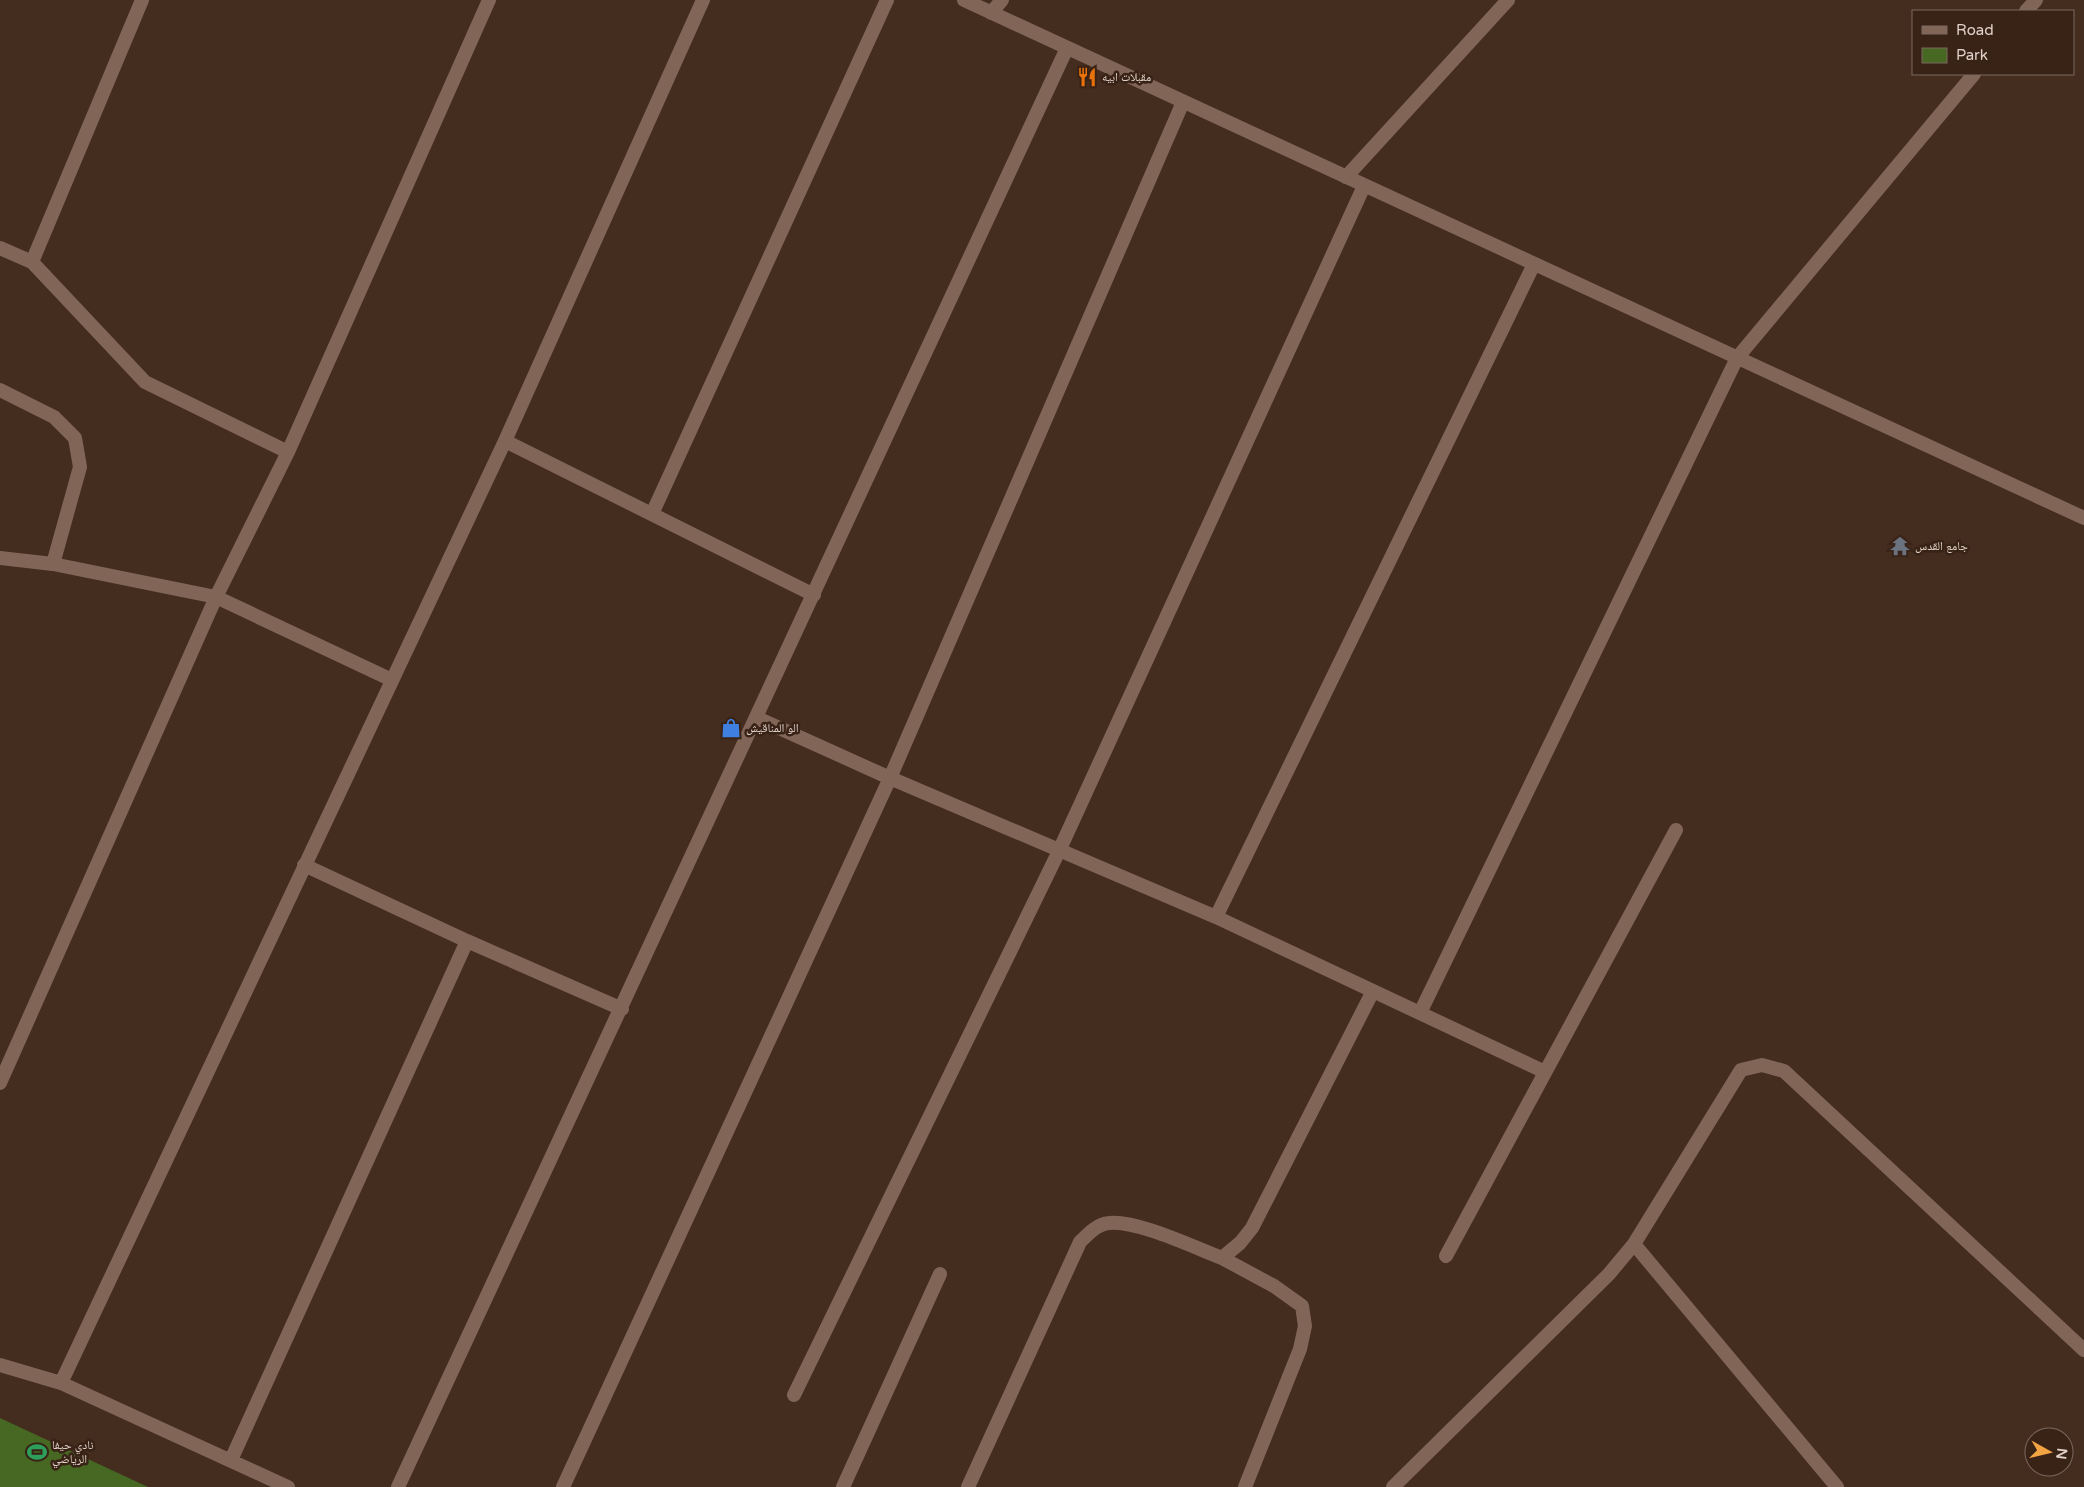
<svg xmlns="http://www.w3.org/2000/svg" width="2084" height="1487" viewBox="0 0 2084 1487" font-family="'Varela Round','Noto Naskh Arabic',sans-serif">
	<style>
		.green { fill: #466823 }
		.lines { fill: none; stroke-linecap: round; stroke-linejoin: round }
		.service { stroke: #816658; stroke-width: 14 }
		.minor { stroke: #816658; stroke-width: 14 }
		.labels { text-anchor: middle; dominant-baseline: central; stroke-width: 5; stroke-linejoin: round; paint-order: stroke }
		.poi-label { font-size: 12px; fill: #e0d1c9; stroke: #392216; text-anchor: start }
	</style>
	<rect width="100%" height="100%" fill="#442c1f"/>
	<path class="green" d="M0,1418L148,1487H0Z"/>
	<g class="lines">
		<path class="service" d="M0,390L54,417L75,438L80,467L53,564"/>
		<path class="minor" d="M964,0L2084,518
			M2026,11L2036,0
			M991,13L1002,0
			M1346,177L1508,0
			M0,248L32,262L145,382L288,452
			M32,262L142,0
			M505,441L814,595
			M652,514L887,0
			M0,558L53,564L216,597L392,680
			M757,718L890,778L1216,917L1545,1072
			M304,865L467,941L622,1009
			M1216,917L1534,264
			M1420,1013L1737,358L1974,74
			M0,1083L216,597L288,452L489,0
			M1634,1244L1837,1487
			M1446,1256L1676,830
			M1222,1258L1274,1286L1302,1306L1305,1326L1300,1349L1245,1487
			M0,1365L61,1383L288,1487
			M61,1383L505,441L703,0
			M794,1395L1059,851L1364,186
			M231,1460L467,941
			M398,1487L1067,48
			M563,1487L890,778L1183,102
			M843,1487L940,1274
			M968,1487L1080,1242C1088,1234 1097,1224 1109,1223C1137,1220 1193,1247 1222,1258L1240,1243L1252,1228L1373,991
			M1393,1487L1609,1274L1634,1244L1741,1070L1762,1065L1784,1071L2084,1350"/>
	</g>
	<defs>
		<symbol id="restaurant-bare" viewBox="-9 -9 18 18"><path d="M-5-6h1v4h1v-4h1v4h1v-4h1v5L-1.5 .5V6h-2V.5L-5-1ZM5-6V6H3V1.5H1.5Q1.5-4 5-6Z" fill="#e8710a" stroke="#392216" stroke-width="2.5" paint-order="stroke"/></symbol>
		<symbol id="temple-bare" viewBox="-9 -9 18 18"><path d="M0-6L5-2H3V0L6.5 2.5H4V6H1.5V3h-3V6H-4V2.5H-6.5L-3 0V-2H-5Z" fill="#6b7280" stroke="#392216" stroke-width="2.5" paint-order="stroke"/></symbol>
		<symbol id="shop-bare" viewBox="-9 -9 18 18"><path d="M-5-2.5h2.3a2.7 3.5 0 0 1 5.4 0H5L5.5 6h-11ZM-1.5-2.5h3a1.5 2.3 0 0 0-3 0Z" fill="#3f7fe0" stroke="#392216" stroke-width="2.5" paint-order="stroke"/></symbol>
		<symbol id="stadium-bare" viewBox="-9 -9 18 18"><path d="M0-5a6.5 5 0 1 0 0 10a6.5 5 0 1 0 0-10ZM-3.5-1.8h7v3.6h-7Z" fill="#2e9e5b" stroke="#392216" stroke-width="2.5" paint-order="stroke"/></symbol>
	</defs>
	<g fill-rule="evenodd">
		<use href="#restaurant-bare" x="1073" y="63" width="28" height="28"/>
		<use href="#temple-bare" x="1886" y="532" width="28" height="28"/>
		<use href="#shop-bare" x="717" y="714" width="28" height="28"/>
		<use href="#stadium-bare" x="23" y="1438" width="28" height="28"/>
	</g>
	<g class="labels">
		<g class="poi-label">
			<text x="1102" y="77">مقبلات ابيه</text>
			<text x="1915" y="546">جامع القدس</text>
			<text x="746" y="728">الو المناقيش</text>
			<text x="52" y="1445">نادي حيفا<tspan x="52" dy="14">الرياضي</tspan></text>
		</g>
	</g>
	<rect x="1912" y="10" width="162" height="65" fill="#392216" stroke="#7c685e"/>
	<rect x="1922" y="26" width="25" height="8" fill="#816658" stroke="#7c685e"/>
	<text x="1956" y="35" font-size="15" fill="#e0d1c9">Road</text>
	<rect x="1922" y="48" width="25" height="15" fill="#466823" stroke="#7c685e"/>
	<text x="1956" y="60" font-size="15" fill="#e0d1c9">Park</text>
	<g transform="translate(2049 1452) rotate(98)"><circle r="24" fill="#392216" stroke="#7c685e"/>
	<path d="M0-4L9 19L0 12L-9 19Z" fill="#f3a442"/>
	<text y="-8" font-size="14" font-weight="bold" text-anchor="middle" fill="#e0d1c9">N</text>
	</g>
</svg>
